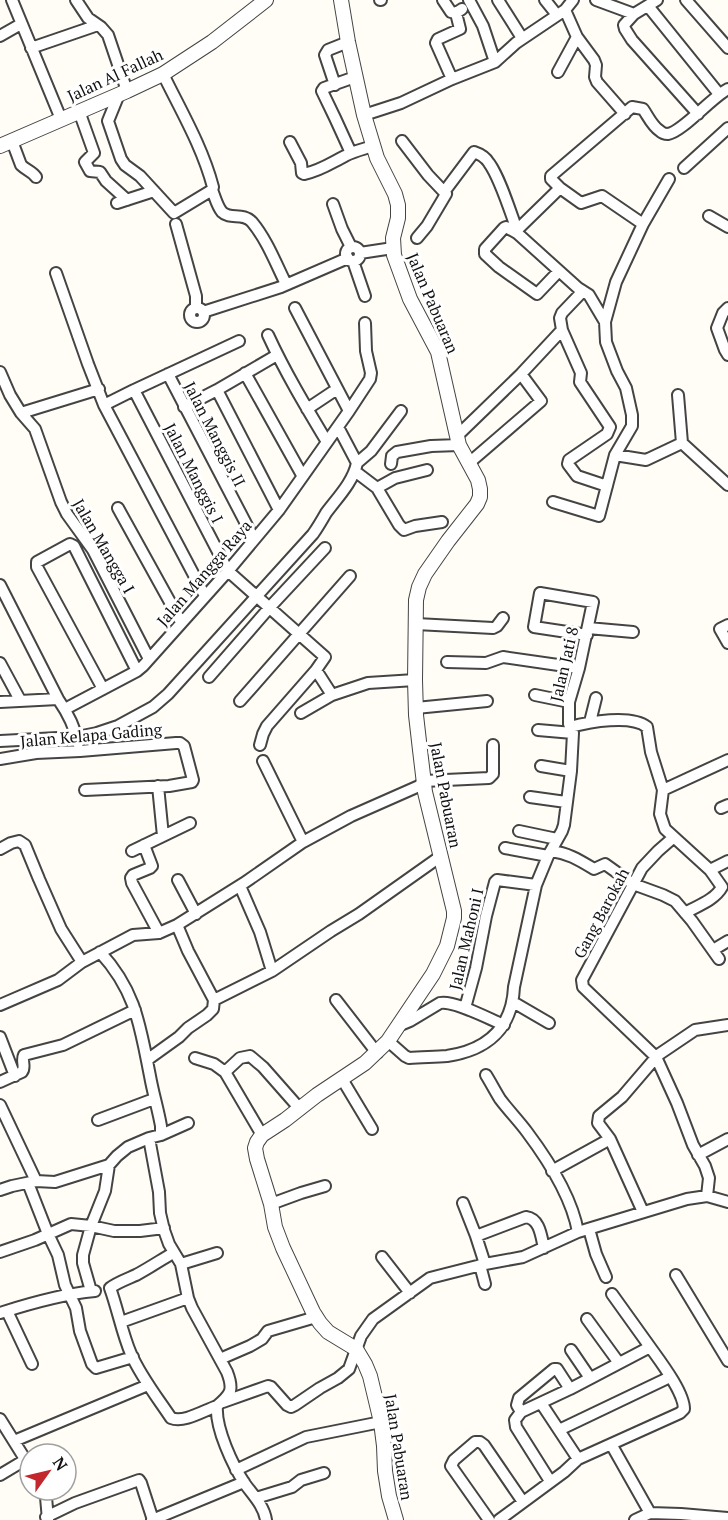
<svg xmlns="http://www.w3.org/2000/svg" width="728" height="1520" viewBox="0 0 728 1520" font-family="'PT Serif',serif">
	<style>
		.lines { fill: none; stroke-linecap: round; stroke-linejoin: round }
		.minor-casing { stroke: #444; stroke-width: 14 }
		.tertiary-casing { stroke: #444; stroke-width: 16 }
		.minor { stroke: #fff; stroke-width: 10 }
		.tertiary { stroke: #fff; stroke-width: 14 }
		.labels { text-anchor: middle; dominant-baseline: central; stroke-width: 6; stroke-linejoin: round; paint-order: stroke }
		.street-label { font-size: 16px; fill: #111; stroke: #fff }
	</style>
	<rect width="100%" height="100%" fill="#fffdf5"/>
	<g class="lines">
		<defs>
			<path id="minor" d="M12,0L61,119
				M76,0L88,18L101,27L108,35L127,91
				M380,0H381
				M443,0L451,12L456,13L462,9
				M469,0L483,26L495,62
				M498,0L522,38
				M545,0L557,15
				M596,0L634,14
				M657,0L634,14L624,25L625,29L632,40L698,114
				M686,0L728,48
				M648,6L719,94
				M565,10L577,37L594,60L596,65L595,77L597,82L625,114
				M0,36L21,24
				M31,48L98,25
				M558,72L577,37
				M452,79L436,43L438,39L460,29L456,13
				M335,85L325,55L328,50L348,42
				M119,94L108,121L121,159L125,165L140,176L174,213L212,190L213,187C202,146 181,111 163,74
				M79,111L94,153L85,162L90,171L100,172L106,181L127,200
				M364,115L401,103L452,79L495,62L516,43L565,10L573,0
				M12,141L21,165C26,170 32,171 36,177
				M402,141L428,175L446,194L427,226L417,238
				M290,142L301,163L302,173L304,174C320,171 331,163 345,156C354,151 364,149 373,146
				M351,153L335,118L322,91L324,88L355,77
				M684,168L728,128
				M560,188L581,203L602,196L643,224
				M212,190C215,197 217,206 222,212C230,220 243,212 252,222C267,240 276,264 286,284
				M444,192L474,152C480,154 486,158 489,163C500,178 510,211 517,230V233L578,288L589,295L605,322L606,342L617,371L626,388L632,415V426L615,455L599,516L553,502
				M117,203L154,191
				M333,204L342,229L351,247
				M709,216L728,227
				M176,224L196,296V308
				M517,230L560,188L551,179V176L632,107L643,109C648,116 652,126 660,131C662,133 665,134 668,134C682,132 712,97 728,89
				M517,233L506,227L504,228L485,249V254L499,267L537,294L559,271
				M346 254a7 7 0 1 1 14 0a7 7 0 1 1-14 0Z
				M360,253L393,248
				M353,261L365,296
				M56,273L88,364L104,405L205,596
				M190 315a7 7 0 1 1 14 0a7 7 0 1 1-14 0Z
				M295,308L349,411
				M728,308L723,313L717,328L725,350L728,355
				M203,312L281,287L348,258
				M605,322L616,282L643,224L669,179
				M562,330L581,373L580,382L610,427L607,434L569,460L568,464L577,476L607,486
				M268,335C285,372 306,407 327,442
				M0,372L10,395L21,413L35,429L61,502L67,514L93,550L149,659
				M245,373L302,475
				M168,374L254,539
				M134,390L228,571L325,657L316,670L267,726L263,734L260,745
				M217,390L279,510
				M678,395L682,443
				M104,405L134,390L239,341
				M184,407L217,390L277,355
				M307,409L337,389
				M21,413L99,389
				M457,436L521,374L562,330L560,318L562,313L583,291
				M615,455L646,460L682,443L728,485
				M357,463L371,451L401,411
				M469,463L541,401L521,374
				M391,464L392,456L397,452L431,446L459,445
				M356,472L377,488L395,478L427,470
				M377,488L399,525L404,530L415,526L442,522
				M118,508L181,622
				M0,585L58,699C67,712 75,727 78,743
				M416,624L493,628L497,626L503,618
				M728,625L720,629L728,643
				M588,628L633,632
				M447,662L486,663L503,657L579,668
				M0,663L20,700
				M209,677L270,607L325,548
				M103,689L37,567V562L70,544L74,546L137,671
				M332,695L368,683L415,680
				M535,695L569,702
				M240,701L350,576
				M0,702L58,699
				M416,708L487,701
				M65,709L137,671L143,666L228,571L279,510L349,411L370,379L371,373L366,351L365,323
				M301,713L332,695L316,670
				M590,722L596,698
				M570,727C589,722 631,714 647,727L651,752L663,790L660,814L665,829L710,870L722,887C715,900 697,906 685,913
				M538,730L573,733
				M0,741L77,737L97,733L118,726L153,707L168,694L313,534C318,527 322,520 326,513C338,497 353,482 357,463L338,427
				M0,759L36,753L80,751L176,743H180L184,746L193,780L192,782L169,786L85,790
				M263,761L303,842
				M541,766L571,771
				M158,786L163,836
				M663,790L728,760
				M530,797L566,802
				M721,808L728,805
				M519,831L557,839
				M674,837L658,851L642,868L582,980L583,987L656,1057L677,1103L693,1145L705,1166L709,1178L707,1196
				M144,845L152,866L150,868L133,875L131,878L132,883L159,933
				M505,848L548,856
				M0,849L11,843L19,841L25,845L39,879L61,929L82,962
				M132,851L190,823
				M551,851C568,853 579,860 594,869L605,864L633,884L663,895L675,901L692,921L719,959
				M710,870L728,861
				M178,880L196,914
				M240,886L260,932L272,971
				M713,950L728,941
				M100,952C136,991 140,1026 150,1076C153,1093 158,1109 161,1126V1135L149,1138L159,1192L160,1213L164,1230L169,1244L181,1264L188,1298L192,1308L227,1372C234,1390 231,1394 217,1406C215,1428 233,1466 245,1484C253,1495 264,1506 266,1520
				M214,1000L272,971L331,931L359,914L441,856
				M336,1000L377,1053
				M513,1002L549,1023
				M0,1005L58,980L82,962L133,935L159,933L177,925L244,883L303,842L351,816L419,786L424,781L489,778L493,774V745
				M465,1008L476,968L486,916L495,882L497,880L536,885
				M398,1026L410,1021L440,1003C454,1000 489,1019 504,1025
				M0,1037L15,1076
				M388,1041L405,1056L409,1058C422,1057 434,1057 447,1056C487,1050 512,1029 514,987L536,885L548,856L562,831L564,825L571,771L573,733L569,724V702L579,668L593,602L540,593L534,627L587,635
				M195,1058L214,1064L225,1072L262,1135
				M147,1060L179,1037L188,1028L207,1015L213,1009L214,1000L188,951L177,925
				M225,1072L240,1058L250,1056L263,1067L300,1109
				M486,1075C491,1083 495,1091 500,1099C509,1111 519,1121 527,1132C548,1160 572,1198 578,1232
				M342,1079L372,1129
				M0,1082L22,1072C26,1067 21,1061 24,1055L63,1045L135,1010
				M0,1105L36,1181
				M98,1120L154,1099
				M161,1135L188,1123
				M698,1155L728,1139
				M552,1171L610,1139
				M28,1183L48,1234L58,1255L65,1285L76,1308L80,1331L92,1364L96,1368L133,1357
				M0,1190L12,1186L36,1181L55,1182L109,1165L117,1156L128,1147L149,1138
				M463,1203L476,1236
				M271,1204L301,1193L325,1186
				M643,1212L610,1139L598,1123L599,1116L622,1097L658,1055L695,1030L728,1025
				M589,1229L596,1254L606,1277
				M0,1252L35,1240L71,1224L91,1226L114,1231H140L164,1228
				M173,1253C161,1260 149,1268 136,1275C127,1279 116,1283 110,1288C118,1310 122,1333 131,1354C141,1377 157,1397 171,1418C184,1423 203,1411 217,1406
				M382,1257L410,1293
				M181,1264L217,1253
				M485,1264L476,1236L526,1217C540,1219 541,1236 544,1248
				M480,1265L485,1284
				M676,1275L728,1361
				M91,1291L83,1263V1255L91,1226L105,1191L109,1165
				M612,1294L650,1347
				M7,1311L32,1364
				M0,1313C31,1303 62,1294 95,1291
				M587,1319L619,1363
				M121,1322L188,1298
				M571,1350L590,1378
				M220,1359L250,1346L262,1339L268,1331L316,1317
				M223,1402L268,1386L271,1387L287,1405L291,1407L295,1405L320,1388L338,1378L349,1369L361,1336L373,1319L430,1278L485,1264L523,1257L578,1232L687,1199L707,1196L728,1202
				M541,1403L578,1459L680,1413L684,1409C684,1392 660,1361 650,1347L570,1389L521,1412L515,1420L516,1427L550,1481
				M521,1412L517,1405L519,1398L554,1369H557L570,1389
				M0,1419L30,1467
				M559,1430L670,1377
				M14,1441L148,1385
				M611,1444L650,1513
				M236,1470L306,1437L381,1422
				M0,1475L25,1460
				M43,1490L46,1497L48,1520
				M256,1498L292,1487L301,1480L324,1473
				M46,1517L75,1503L139,1480L141,1483L153,1520
				M152,1520L244,1482
				M489,1520L451,1466L454,1460L475,1442H480L484,1445L523,1502
				M499,1520L564,1472L578,1459
				M635,1520L650,1513L681,1514L728,1518"/>
			<path id="tertiary" d="M341,0L348,42L364,115L377,158L395,194L398,205V218L393,238L394,255L410,299L438,352L459,445L478,480L480,489V497L477,504L448,541L425,574L419,587L416,600L415,680L416,715L420,750L425,792L454,911V918L447,946L433,974L388,1041L365,1063L317,1095L285,1120L262,1135L257,1142L255,1148L257,1159L271,1204L275,1227L283,1248L313,1312L320,1323L328,1332L356,1349L365,1364L370,1376L381,1422L384,1446L385,1471L389,1496L396,1520
				M0,146L127,91L163,74L212,42L266,0"/>
		</defs>
		<use href="#minor" class="minor-casing"/>
		<use href="#tertiary" class="tertiary-casing"/>
		<use href="#minor" class="minor"/>
		<use href="#tertiary" class="tertiary"/>
	</g>
	<g class="labels">
		<g class="street-label">
			<text transform="translate(115 75) rotate(-25)">Jalan Al Fallah</text>
			<text transform="translate(433 303) rotate(67)">Jalan Pabuaran</text>
			<text transform="translate(215 434) rotate(63)">Jalan Manggis II</text>
			<text transform="translate(194 473) rotate(63)">Jalan Manggis I</text>
			<text transform="translate(104 546) rotate(60)">Jalan Mangga I</text>
			<text transform="translate(204 573) rotate(-49)">Jalan Mangga Raya</text>
			<text transform="translate(564 664) rotate(-77)">Jalan Jati 8</text>
			<text transform="translate(91 735) rotate(-5)">Jalan Kelapa Gading</text>
			<text transform="translate(446 795) rotate(79)">Jalan Pabuaran</text>
			<text transform="translate(601 913) rotate(-62)">Gang Barokah</text>
			<text transform="translate(466 939) rotate(-77)">Jalan Mahoni I</text>
			<text transform="translate(399 1447) rotate(81)">Jalan Pabuaran</text>
		</g>
	</g>
	<g transform="translate(48 1472) rotate(56)"><circle r="28" fill="#ffffff" stroke="#a0a0a0" stroke-width="1.5"/>
	<path d="M0-4.5L10 22L0 15L-10 22Z" fill="#c4262e"/>
	<text y="-9" font-size="16" font-weight="bold" text-anchor="middle" fill="#111111">N</text>
	</g>
</svg>
